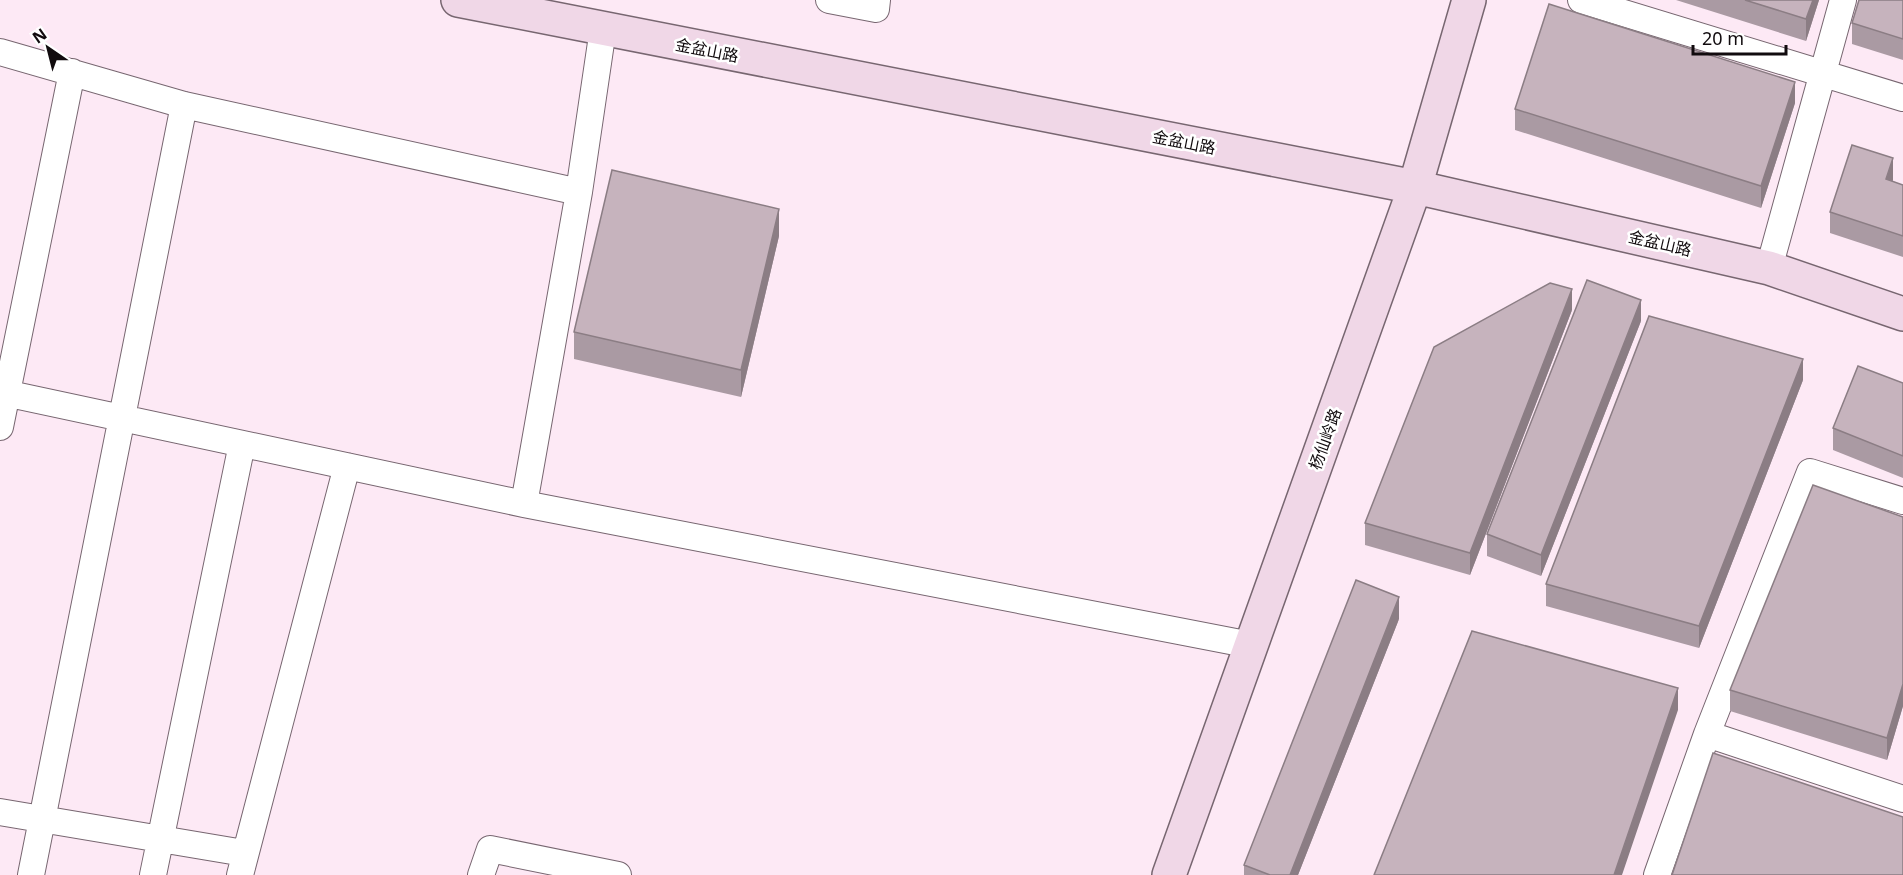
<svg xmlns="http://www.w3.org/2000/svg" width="1903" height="875" viewBox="0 0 1903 875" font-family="'Noto Sans','Noto Sans SC',sans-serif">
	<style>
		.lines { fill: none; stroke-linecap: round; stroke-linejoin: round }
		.street-casing { stroke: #776670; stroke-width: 28 }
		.secondary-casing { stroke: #776670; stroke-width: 36 }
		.street { stroke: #fff; stroke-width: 26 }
		.secondary { stroke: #f0d7e7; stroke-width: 33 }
		.wall { fill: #aa9aa3 }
		.shaded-wall { fill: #8b7d84 }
		.building { fill: #c6b3bd; stroke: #8b7d84; stroke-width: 1.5 }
		.labels { text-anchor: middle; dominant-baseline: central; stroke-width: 5; stroke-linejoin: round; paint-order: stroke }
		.street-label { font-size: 16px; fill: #110b0e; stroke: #fff }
	</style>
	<rect width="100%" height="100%" fill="#fde9f5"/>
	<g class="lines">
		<defs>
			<path id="street" d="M829,0L876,9L877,0
				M1581,0L1903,98
				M0,52L184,105L579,192
				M1769,268L1843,0
				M0,392L524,504L1251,645
				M0,427L72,72
				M524,504L579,192L603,29
				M1707,734L1903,799
				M0,812L244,853
				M31,875L184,105
				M153,875L242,444
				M240,875L347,466
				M481,875L490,849L618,875
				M1657,875L1707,734L1810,472L1903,501"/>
			<path id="secondary" d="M458,0L1415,187L1769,268L1903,314
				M1169,875L1415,187L1469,0"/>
		</defs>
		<use href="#street" class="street-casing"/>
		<use href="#secondary" class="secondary-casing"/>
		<use href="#street" class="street"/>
		<use href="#secondary" class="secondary"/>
	</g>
	<path class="wall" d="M1676,0H1819L1806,41Z
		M1903,0V60L1852,44V23Z
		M1795,103L1761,208L1515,130V109Z
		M1893,180L1892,181L1903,185V257L1830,233V212Z
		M779,236L741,397L574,359V332Z
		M1572,310L1470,575L1365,545V523Z
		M1641,321L1541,576L1487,556V534Z
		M1803,380L1699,648L1546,606V584Z
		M1903,383V478L1833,450V428Z
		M1903,517V706L1887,760L1730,711V690Z
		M1399,619L1298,875H1244V865Z"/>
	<path class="shaded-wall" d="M1813,0H1819L1806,41V19Z
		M1795,82V103L1761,208V186Z
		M1893,158V180L1886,200V179Z
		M779,209V236L741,397V370Z
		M1572,289V310L1470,575V553Z
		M1641,300V321L1541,576V555Z
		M1803,359V380L1699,648V626Z
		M1399,597V619L1298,875H1290Z
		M1903,684V706L1887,760V738Z
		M1678,688V710L1622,875H1614Z"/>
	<path class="building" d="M1745,0H1813L1806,19Z
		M1859,0H1903V39L1852,23Z
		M1549,4L1795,82L1761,186L1515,109Z
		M1852,145L1893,158L1886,179L1903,185V236L1830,212Z
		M612,170L779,209L741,370L574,332Z
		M1587,280L1641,300L1541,555L1487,534Z
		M1550,283L1572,289L1470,553L1365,523L1434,347Z
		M1649,316L1803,359L1699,626L1546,584Z
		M1858,366L1903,383V456L1833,428Z
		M1813,485L1903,517V684L1887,738L1730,690Z
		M1356,580L1399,597L1290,875H1270L1244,865Z
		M1472,631L1678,688L1614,875H1374Z
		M1713,753L1903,817V875H1672Z"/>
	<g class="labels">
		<g class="street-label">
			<text transform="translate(707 50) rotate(11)">金盆山路</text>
			<text transform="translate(1184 142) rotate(11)">金盆山路</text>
			<text transform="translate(1660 243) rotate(13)">金盆山路</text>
			<text transform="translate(1325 439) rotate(-70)">杨仙岭路</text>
		</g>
	</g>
	<g transform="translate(48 48) rotate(325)" stroke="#ffffff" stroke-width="4.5" paint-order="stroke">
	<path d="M0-4.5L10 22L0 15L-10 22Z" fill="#110b0e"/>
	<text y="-9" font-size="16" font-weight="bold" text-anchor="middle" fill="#110b0e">N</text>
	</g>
	<path d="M1693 45v9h93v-9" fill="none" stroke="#110b0e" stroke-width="3"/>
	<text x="1702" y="45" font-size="18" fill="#110b0e" stroke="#ffffff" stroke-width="4.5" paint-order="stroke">20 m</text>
</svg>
